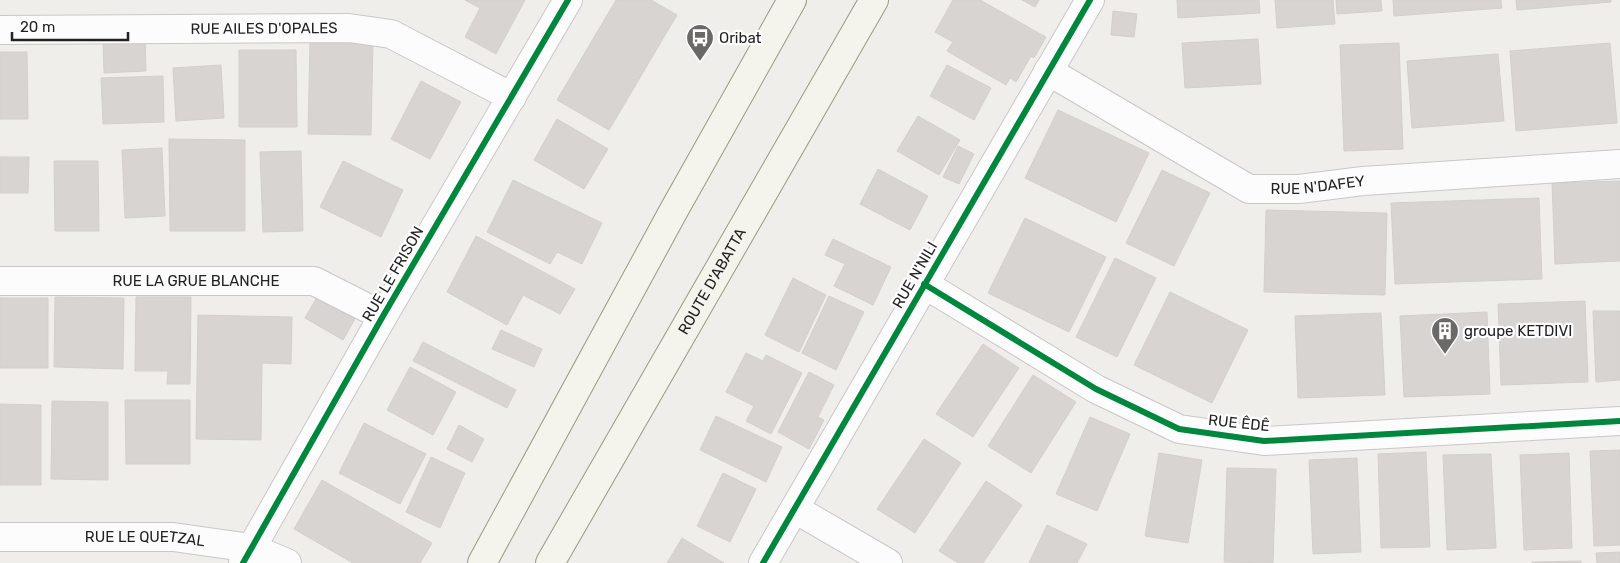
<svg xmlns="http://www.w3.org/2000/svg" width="1620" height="563" viewBox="0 0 1620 563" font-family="Rubik,sans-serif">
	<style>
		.building { fill: #d7d4d2; stroke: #d3d0cc }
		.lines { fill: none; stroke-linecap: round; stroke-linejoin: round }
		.street-casing { stroke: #c9c8c7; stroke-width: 30 }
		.secondary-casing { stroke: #999a82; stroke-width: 30 }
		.street { stroke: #fdfcfc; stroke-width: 28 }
		.secondary { stroke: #f4f4ed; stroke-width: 28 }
		.cycleway-casing { stroke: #fff; stroke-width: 9 }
		.cycleway { stroke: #00873e; stroke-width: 6 }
		.labels { text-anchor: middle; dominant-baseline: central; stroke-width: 4.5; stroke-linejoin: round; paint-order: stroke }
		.street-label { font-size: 15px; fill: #222; stroke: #fff }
		.poi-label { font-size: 15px; fill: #222; stroke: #fff; text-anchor: start }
	</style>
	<rect width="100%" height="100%" fill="#f0eeeb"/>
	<path class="building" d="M465,0H525L496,54L465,37L480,8Z
		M616,0H651L677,15L609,130L557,100Z
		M953,0H980L1046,37L1034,58L1031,56L1016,82L1010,78L1006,85L947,51L953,42L935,32Z
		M1022,0H1039L1035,7Z
		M1177,0H1259L1260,13L1178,18Z
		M1275,0H1333L1335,24L1277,28Z
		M1336,0H1381L1382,11L1337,14Z
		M1393,0H1501L1502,8L1394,16Z
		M1516,0H1611V2L1517,10Z
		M1113,11L1137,14L1134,37L1111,35Z
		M145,39L146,71L104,73L103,41Z
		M1258,39L1261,84L1185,88L1182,43Z
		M310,41L373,42L371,135L308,134Z
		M1399,43L1403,149L1344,151L1340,45Z
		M1610,43L1617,123L1516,131L1510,51Z
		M239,50H296L297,127H239Z
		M0,52H27L28,119H0Z
		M1498,54L1504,121L1412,128L1407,61Z
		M221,65L224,118L176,121L173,68Z
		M947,65L991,88L974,120L930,96Z
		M163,76L164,122L103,124L101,78Z
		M421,81L461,102L430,159L391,139Z
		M1058,110L1149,153L1116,222L1025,178Z
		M918,116L960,140L939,175L897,151Z
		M557,119L608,149L584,189L534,160Z
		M169,139L245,140V231H170Z
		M958,146L974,154L959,184L943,177Z
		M162,148L165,216L125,218L122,150Z
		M301,151L303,231L263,232L260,152Z
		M0,157H29L28,193H0Z
		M54,161H98L99,231H55Z
		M343,161L403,190L381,237L320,207Z
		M878,169L928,196L910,230L860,204Z
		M1162,170L1210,193L1174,266L1126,243Z
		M513,180L602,223L582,264L557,252L550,264L487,232Z
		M1620,181V261L1555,264L1552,183Z
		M1539,198L1542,279L1395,284L1391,203Z
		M1266,210L1387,213L1385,295L1264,292Z
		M1025,218L1106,257L1069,332L988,293Z
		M476,236L575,289L560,314L523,295L507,325L447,292Z
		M833,239L891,267L873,305L834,286L845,264L825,255Z
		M1115,258L1156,278L1117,357L1076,337Z
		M793,278L826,295L799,352L765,335Z
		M1170,292L1248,330L1212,403L1134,365Z
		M318,295L356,317L343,340L305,318Z
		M829,296L864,312L836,370L802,353Z
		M55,297L124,298L123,369L54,367Z
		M136,297H191L190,384H167L168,371H135Z
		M0,298H48V368H0Z
		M1585,301L1588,382L1501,385L1498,304Z
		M1593,311H1620V380L1596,382Z
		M1487,312L1490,394L1404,397L1400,316Z
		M1381,313L1385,395L1298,398L1295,316Z
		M198,315L292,317L291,364L262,363L261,440L196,439Z
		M501,330L542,349L534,367L492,349Z
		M423,342L516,390L507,408L413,361Z
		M983,344L1019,368L973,437L936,414Z
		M746,353L763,361L766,355L802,373L771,434L746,421L754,406L726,392Z
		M410,367L456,392L433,435L387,410Z
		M809,372L834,385L818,417L824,420L809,449L778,432Z
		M1033,375L1076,402L1031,473L988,446Z
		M125,400H190V464H126Z
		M52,401L108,402V480L51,479Z
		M0,404L41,405V485H0Z
		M716,416L782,447L766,482L700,450Z
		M1090,417L1130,434L1097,511L1056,494Z
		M364,423L426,454L400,504L339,473Z
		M459,425L484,439L472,462L447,449Z
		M924,439L961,463L915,533L877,509Z
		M1620,450V545L1594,546L1590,451Z
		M1426,452L1430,547L1381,548L1378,454Z
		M1159,453L1202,460L1188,543L1145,536Z
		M1569,453L1572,548L1524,550L1520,455Z
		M1491,454L1496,548L1447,550L1443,455Z
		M431,457L465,473L440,528L406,512Z
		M1357,458L1361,552L1313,554L1309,460Z
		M1227,468L1276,469L1273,563L1224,562Z
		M723,473L756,489L730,542L697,526Z
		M322,480L432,543L420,563H353L294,529Z
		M986,481L1022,505L983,563H958L939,551Z
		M1047,525L1087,544L1077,563H1029Z
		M682,538L724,563H667Z
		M1620,552V563H1597L1596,553Z
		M1581,561V563H1532V562Z"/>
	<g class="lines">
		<defs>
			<g id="street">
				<path id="s1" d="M0,30L349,28L391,34L512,97"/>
				<path id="s2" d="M1048,71L1249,189H1299L1363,181L1620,164"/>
				<path id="s3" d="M0,281H314L383,316"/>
				<path d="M924,284L1096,389L1179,429L1264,441L1620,421"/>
				<path d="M795,509L888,563"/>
				<path id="s4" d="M0,537H173L251,548L287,563"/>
				<path d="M243,563L383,316L568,0"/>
				<path d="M763,563L1090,0"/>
			</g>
			<g id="secondary">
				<path d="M482,563L674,210L792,0"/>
				<path id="s5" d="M550,563L874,0"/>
			</g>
		</defs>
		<use href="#street" class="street-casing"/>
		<use href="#secondary" class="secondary-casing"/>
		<use href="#street" class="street"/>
		<use href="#secondary" class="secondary"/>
		<defs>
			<path id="cycleway" d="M924,284L1096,389L1179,429L1264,441L1620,421
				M243,563L383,316L568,0
				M763,563L1090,0"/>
		</defs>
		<use href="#cycleway" class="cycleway-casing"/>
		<use href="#cycleway" class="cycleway"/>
	</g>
	<defs>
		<symbol id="bus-pin" viewBox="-11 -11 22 30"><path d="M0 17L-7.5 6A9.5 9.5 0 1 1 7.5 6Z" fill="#6a6968" stroke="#fff"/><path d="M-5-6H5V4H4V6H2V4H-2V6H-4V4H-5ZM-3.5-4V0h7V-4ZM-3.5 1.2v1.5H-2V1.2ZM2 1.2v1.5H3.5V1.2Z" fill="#fff"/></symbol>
		<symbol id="building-pin" viewBox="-11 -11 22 30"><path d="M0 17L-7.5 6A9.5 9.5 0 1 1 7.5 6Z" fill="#6a6968" stroke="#fff"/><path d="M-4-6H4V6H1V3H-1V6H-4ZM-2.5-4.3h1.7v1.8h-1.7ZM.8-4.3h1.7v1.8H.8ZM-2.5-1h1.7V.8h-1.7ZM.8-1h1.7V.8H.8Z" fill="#fff"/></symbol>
	</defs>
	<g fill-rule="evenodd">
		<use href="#bus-pin" x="684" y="22" width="32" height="43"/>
		<use href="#building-pin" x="1429" y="315" width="32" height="43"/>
	</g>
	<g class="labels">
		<g class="street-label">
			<text stroke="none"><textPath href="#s1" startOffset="264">RUE AILES D'OPALES</textPath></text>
			<text stroke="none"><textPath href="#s2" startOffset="302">RUE N'DAFEY</textPath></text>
			<text transform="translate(393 274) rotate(-60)">RUE LE FRISON</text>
			<text transform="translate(915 275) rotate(-60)">RUE N'NILI</text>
			<text stroke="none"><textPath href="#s3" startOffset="196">RUE LA GRUE BLANCHE</textPath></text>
			<text stroke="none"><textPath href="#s5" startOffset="325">ROUTE D'ABATTA</textPath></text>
			<text transform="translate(1239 423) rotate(6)">RUE ÊDÊ</text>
			<text stroke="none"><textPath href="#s4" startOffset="145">RUE LE QUETZAL</textPath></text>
		</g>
		<g class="poi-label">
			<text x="719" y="38">Oribat</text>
			<text x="1464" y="331">groupe KETDIVI</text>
		</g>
	</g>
	<path d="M12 32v8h116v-8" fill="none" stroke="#222222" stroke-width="2.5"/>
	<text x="20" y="32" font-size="15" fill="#222222" stroke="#ffffff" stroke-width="4" paint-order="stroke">20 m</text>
</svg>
